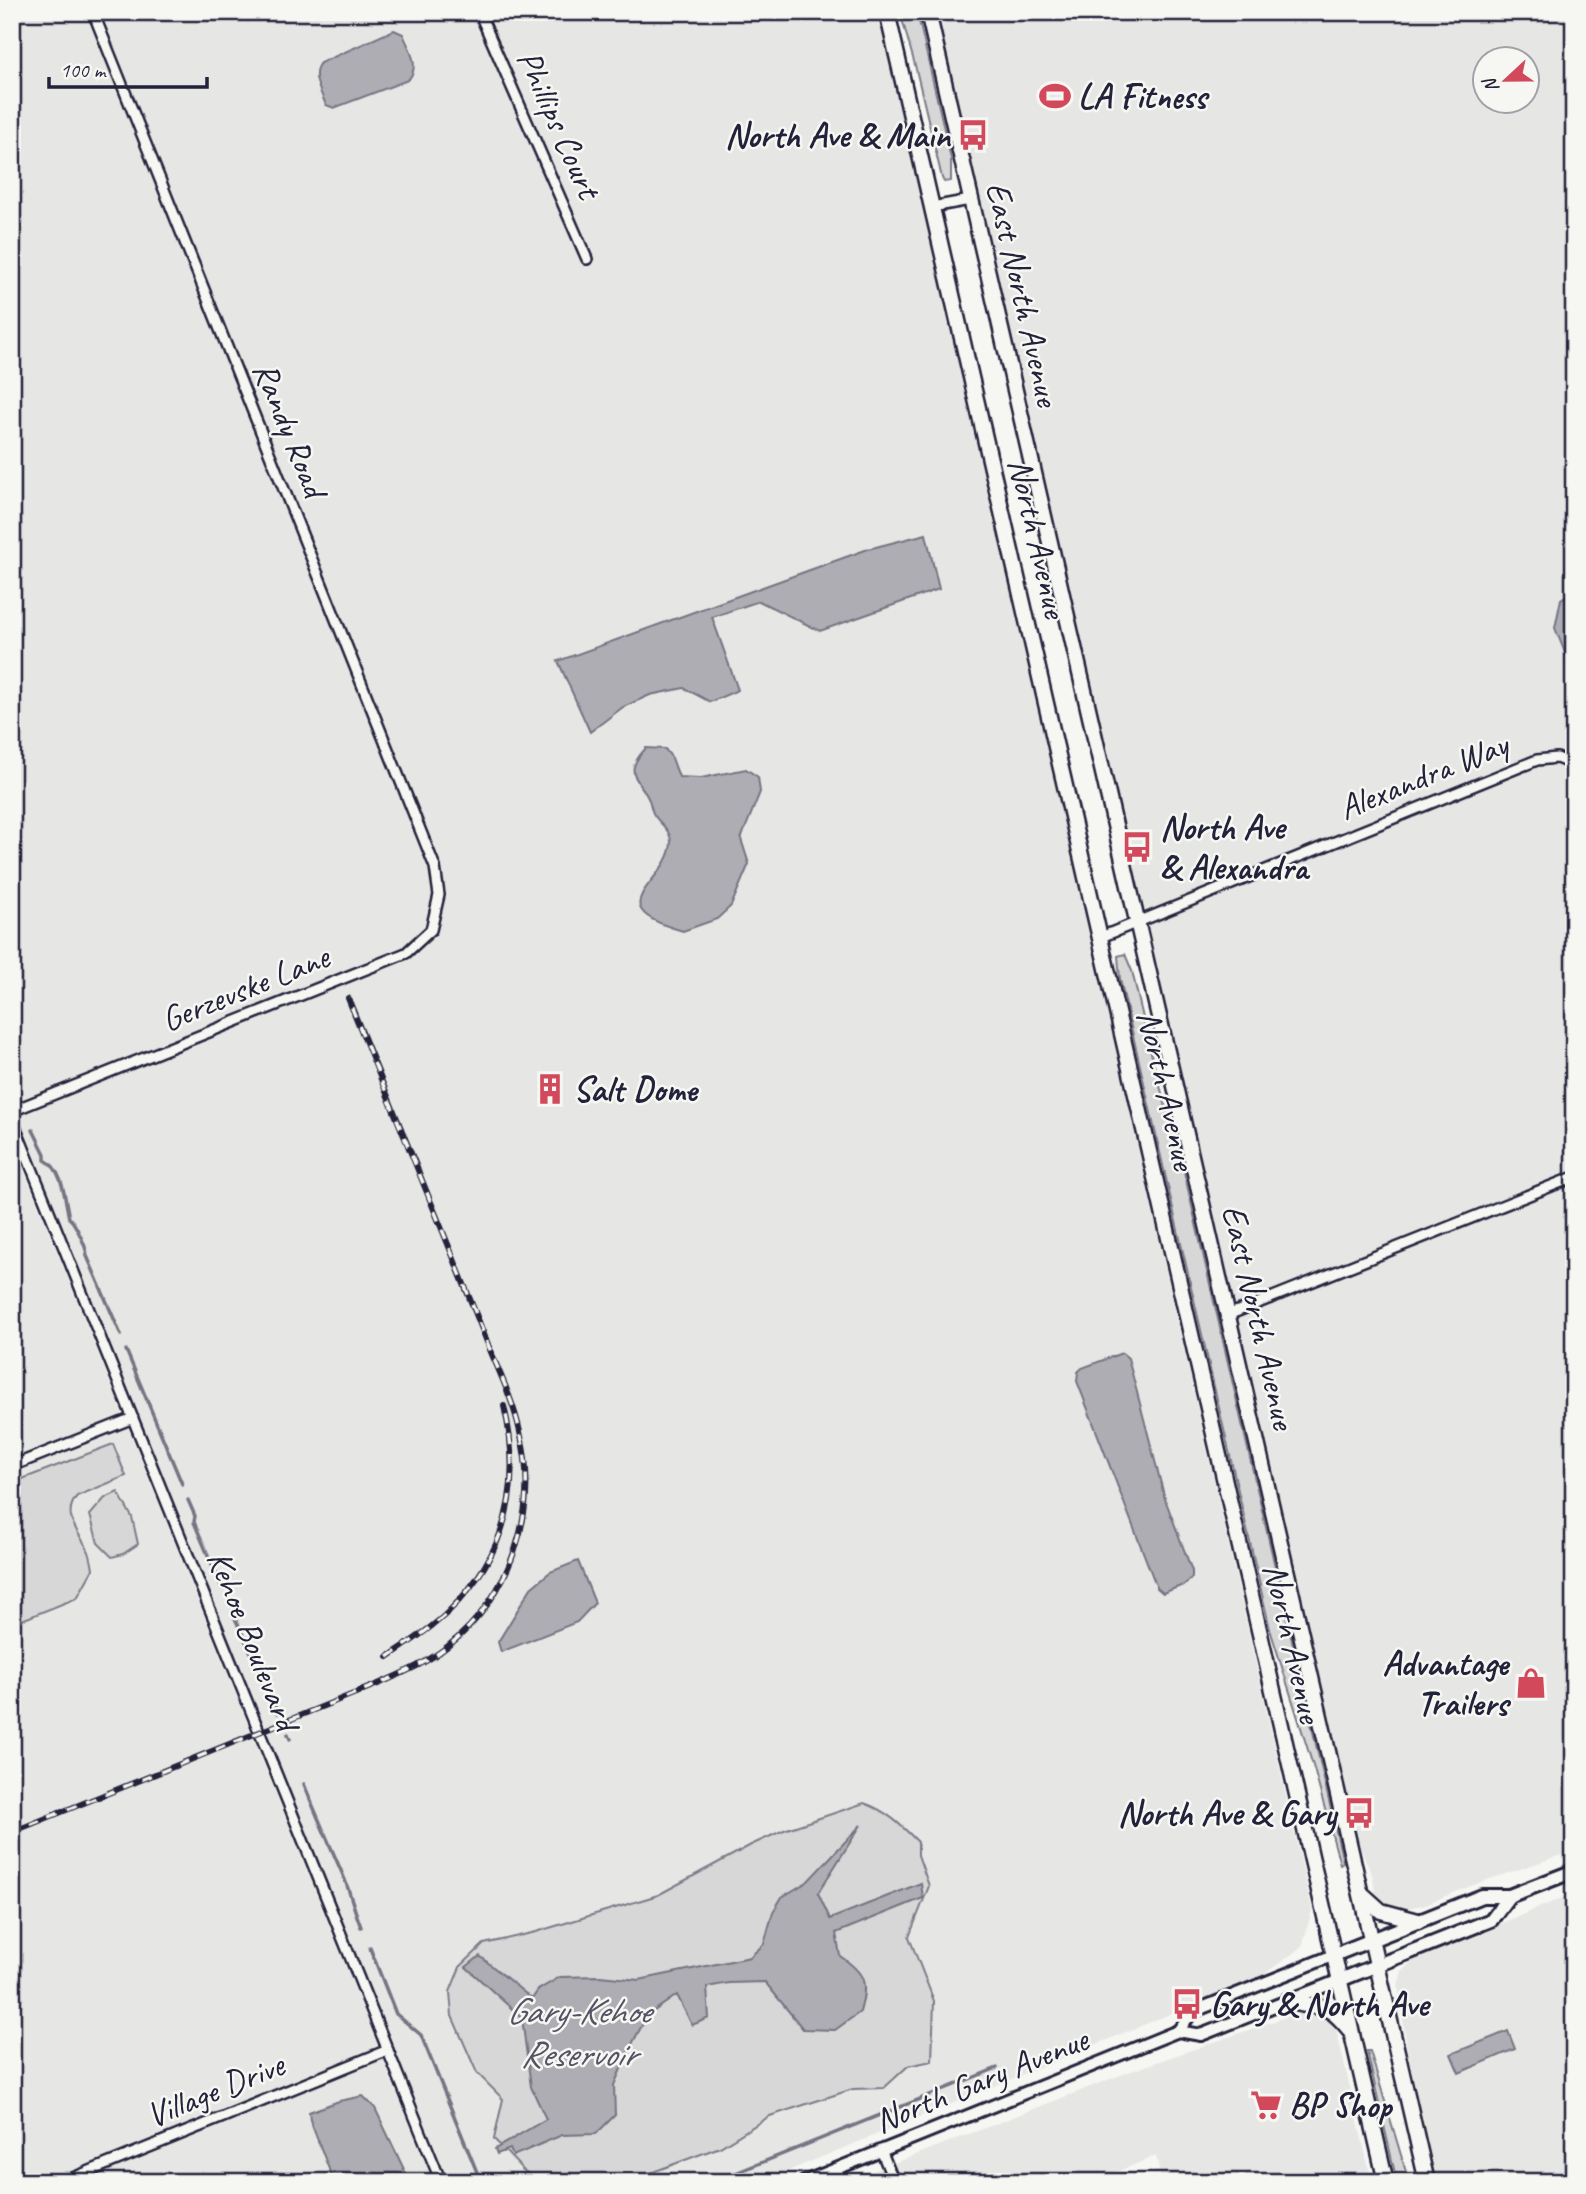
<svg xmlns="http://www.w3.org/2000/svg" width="1586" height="2194" viewBox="0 0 1586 2194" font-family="Caveat,sans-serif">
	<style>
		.built { fill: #e6e6e4; fill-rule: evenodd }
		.green { fill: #d7d7d7; stroke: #7c7c89; stroke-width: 2 }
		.water { fill: #adadb3; stroke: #757583; stroke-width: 2 }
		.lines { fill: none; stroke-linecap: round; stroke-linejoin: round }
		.stream { stroke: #757583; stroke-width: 3.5 }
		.minor-casing { stroke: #22223b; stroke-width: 14 }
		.tertiary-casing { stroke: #22223b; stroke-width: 16 }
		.secondary-casing { stroke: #22223b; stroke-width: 18 }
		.primary-casing { stroke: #22223b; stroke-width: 19 }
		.minor { stroke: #f6f6f2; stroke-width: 9 }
		.tertiary { stroke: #f6f6f2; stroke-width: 10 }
		.secondary { stroke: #f6f6f2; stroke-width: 12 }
		.primary { stroke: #f6f6f2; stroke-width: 14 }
		.rail-casing { stroke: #22223b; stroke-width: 6 }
		.rail { stroke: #f6f6f2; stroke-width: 3.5; stroke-dasharray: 10; stroke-linecap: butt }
		.labels { text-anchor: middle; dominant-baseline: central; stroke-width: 5; stroke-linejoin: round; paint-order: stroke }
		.poi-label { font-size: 35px; font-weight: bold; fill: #22223b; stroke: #f6f6f2; text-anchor: start }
		.street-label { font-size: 35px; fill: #22223b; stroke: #f6f6f2 }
		.water-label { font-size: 37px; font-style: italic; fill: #535365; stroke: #f6f6f2 }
	</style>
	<rect width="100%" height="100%" fill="#f6f6f2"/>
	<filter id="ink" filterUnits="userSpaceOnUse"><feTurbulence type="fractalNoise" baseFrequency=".0143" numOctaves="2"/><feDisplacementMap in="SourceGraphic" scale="14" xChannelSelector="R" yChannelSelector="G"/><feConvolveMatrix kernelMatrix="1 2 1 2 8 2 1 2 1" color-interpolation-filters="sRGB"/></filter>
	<g filter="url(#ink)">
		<path class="built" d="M12,12H881L893,57L903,118L1312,1910L1302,1947L1260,1977L761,2182H447L12,1105Z
			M935,12H1574V1851L1481,1882L1423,1905L1403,1909H1390L1377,1902L1372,1874L1353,1832L1142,914L975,173ZM1484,60H1526V102H1484Z
			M12,1140L433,2182H12Z
			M1574,1893V2182H1433L1417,2116L1398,1986L1402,1971L1413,1960Z
			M1306,2010L1327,2015L1335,2024L1372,2182H1162L1156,2156L1091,2182H846L1131,2071Z"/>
		<path class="green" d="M900,12H917L951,159V181L944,182L942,178L915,65Z
			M1125,954L1132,971L1154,1065L1182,1163L1343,1862L1340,1864L1314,1769L1270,1629L1120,979L1118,956Z
			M113,1444L126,1476L77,1496C60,1516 81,1534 89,1552C91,1557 92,1564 93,1569L77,1598L12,1624V1483Z
			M118,1492L132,1517L138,1544L123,1554L112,1557L98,1543L90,1515L105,1498Z
			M864,1803C887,1811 901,1825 918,1842V1855L929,1886L909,1937L934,2001L932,2061L908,2066L884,2088L853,2089L770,2116L720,2147L626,2182H540L523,2170L494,2139L503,2099L477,2073L452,2016L450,1992L460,1967L484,1944L536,1932L658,1895L751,1845L784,1830Z
			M1367,2051H1370L1409,2182H1397Z"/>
		<path class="water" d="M394,30L403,34C409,49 421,66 408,80L334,108L326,105C321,92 310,75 320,63Z
			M926,534L939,589L820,631L759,601L712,617L738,690L710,702L684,688L650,695L623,707L590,732L558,661L868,549Z
			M1574,591V675L1555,628L1561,599Z
			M646,748L665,749L672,758L679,777L701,778L746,769L758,777L760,792L741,839L749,864L731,906L717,919L683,931C593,906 670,883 671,842C671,830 660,824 654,815C651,810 651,805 649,800C638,776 622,774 646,748Z
			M1122,1353L1128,1358L1165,1499L1192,1571V1577L1186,1584L1163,1593L1157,1588L1077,1381L1078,1372L1082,1368Z
			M578,1561L595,1603L577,1622L501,1652L498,1642L531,1588L550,1572Z
			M861,1825L818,1893L830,1919L921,1883L923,1898L836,1933L840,1956C866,1974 868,1982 860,2012L835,2030L803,2029L765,1982L729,1983L707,1987L709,2018L692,2025L677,1995L647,2016L631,2046L614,2085L615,2115L596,2134L562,2135L513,2156L510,2149L497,2154L495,2149L546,2119L531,2087L522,2018L466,1967L480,1956L532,1999L538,1990L560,1977L600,1976L639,1980L750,1957L764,1944L773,1912L782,1897L807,1882Z
			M1508,2031L1515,2049L1459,2073L1451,2054Z
			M363,2096L375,2108L410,2182H334L310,2120L309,2112L339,2101Z"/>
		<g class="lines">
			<path class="stream" d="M33,1130L45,1154V1160C63,1169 65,1200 69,1218C75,1222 87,1248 87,1256L121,1335
				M12,1181L17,1177
				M126,1350L182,1484
				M188,1500L195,1516L194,1522L222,1588
				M232,1612L263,1678V1684
				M274,1703L278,1713
				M288,1734L290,1739
				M304,1784C317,1817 331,1847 345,1880C351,1896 355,1912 361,1927
				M370,1948L396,2014L421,2035L481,2182
				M713,2182L997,2068"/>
			<defs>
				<path id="minor" d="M479,12L587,259
					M932,207L970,200
					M1101,937L1537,760L1557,758L1574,765
					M12,1111L406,953L431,930L439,895L435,867L93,12
					M12,1119L441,2182
					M1228,1315L1574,1177
					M12,1466L133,1418
					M881,2150L894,2182
					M63,2182L388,2050"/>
				<path id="tertiary" d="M1178,2031L1192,2012L1334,1955
					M804,2182L1178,2031L1201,2035L1340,1980"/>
				<path id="secondary" d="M1334,1955L1482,1896H1509L1574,1871
					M1340,1980L1491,1920L1509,1896"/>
				<path id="primary" d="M887,12L1386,2182
					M928,12L1427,2182
					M1361,1893L1381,1911L1418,1921
					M1288,2000C1299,2005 1306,2005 1317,2006C1332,2008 1341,2020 1350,2030"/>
			</defs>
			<use href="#minor" class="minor-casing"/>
			<use href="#tertiary" class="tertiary-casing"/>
			<use href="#secondary" class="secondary-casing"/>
			<use href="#primary" class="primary-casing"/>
			<use href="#minor" class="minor"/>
			<use href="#tertiary" class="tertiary"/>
			<use href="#secondary" class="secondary"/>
			<use href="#primary" class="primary"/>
			<defs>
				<path id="rail" d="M388,1657C408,1643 430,1630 448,1612C507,1555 523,1485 504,1406
					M12,1832L378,1684C403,1673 427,1663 448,1646C511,1596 540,1510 520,1432C514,1404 502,1378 491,1352C478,1319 465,1286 452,1254C417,1168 382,1083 348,998"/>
			</defs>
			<use href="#rail" class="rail-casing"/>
			<use href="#rail" class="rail"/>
		</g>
	</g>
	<defs>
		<symbol id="stadium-bare" viewBox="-9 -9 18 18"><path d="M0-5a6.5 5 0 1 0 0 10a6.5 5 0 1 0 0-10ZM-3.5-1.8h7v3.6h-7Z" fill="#d1495b" stroke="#f6f6f2" stroke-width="2.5" paint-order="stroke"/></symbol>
		<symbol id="bus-bare" viewBox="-9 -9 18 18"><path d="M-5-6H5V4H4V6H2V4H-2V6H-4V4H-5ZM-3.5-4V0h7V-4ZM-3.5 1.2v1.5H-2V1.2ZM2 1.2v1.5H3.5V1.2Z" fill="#d1495b" stroke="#f6f6f2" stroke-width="2.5" paint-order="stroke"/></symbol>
		<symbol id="building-bare" viewBox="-9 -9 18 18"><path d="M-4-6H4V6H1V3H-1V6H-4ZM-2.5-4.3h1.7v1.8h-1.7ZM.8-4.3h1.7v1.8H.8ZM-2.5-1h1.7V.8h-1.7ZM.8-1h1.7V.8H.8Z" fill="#d1495b" stroke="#f6f6f2" stroke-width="2.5" paint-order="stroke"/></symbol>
		<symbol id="shop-bare" viewBox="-9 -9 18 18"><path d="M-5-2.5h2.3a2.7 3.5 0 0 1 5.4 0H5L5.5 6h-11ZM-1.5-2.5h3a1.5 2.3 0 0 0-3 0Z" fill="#d1495b" stroke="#f6f6f2" stroke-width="2.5" paint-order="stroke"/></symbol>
		<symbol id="supermarket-bare" viewBox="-9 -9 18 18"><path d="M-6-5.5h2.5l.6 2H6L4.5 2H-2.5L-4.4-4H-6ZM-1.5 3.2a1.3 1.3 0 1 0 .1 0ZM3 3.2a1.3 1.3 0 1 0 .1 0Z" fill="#d1495b" stroke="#f6f6f2" stroke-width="2.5" paint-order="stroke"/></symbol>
	</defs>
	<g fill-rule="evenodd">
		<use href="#stadium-bare" x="1033" y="74" width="44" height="44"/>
		<use href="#bus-bare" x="951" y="113" width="44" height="44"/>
		<use href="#bus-bare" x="1115" y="825" width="44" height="44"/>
		<use href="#building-bare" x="528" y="1067" width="44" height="44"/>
		<use href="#shop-bare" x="1509" y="1661" width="44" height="44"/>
		<use href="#bus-bare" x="1337" y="1791" width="44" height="44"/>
		<use href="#bus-bare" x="1165" y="1982" width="44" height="44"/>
		<use href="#supermarket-bare" x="1244" y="2083" width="44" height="44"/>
	</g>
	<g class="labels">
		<g class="poi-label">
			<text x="1078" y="96">LA Fitness</text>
			<text x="950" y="135" text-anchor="end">North Ave &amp; Main</text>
			<text x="1160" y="827">North Ave<tspan x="1160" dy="40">&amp; Alexandra</tspan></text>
			<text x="573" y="1089">Salt Dome</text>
			<text x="1508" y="1663" text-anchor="end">Advantage<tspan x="1508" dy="40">Trailers</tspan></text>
			<text x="1336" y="1813" text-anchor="end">North Ave &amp; Gary</text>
			<text x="1210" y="2004">Gary &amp; North Ave</text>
			<text x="1289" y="2105">BP Shop</text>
		</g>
		<g class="street-label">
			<text transform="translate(559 124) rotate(66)">Phillips Court</text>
			<text transform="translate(1023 294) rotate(77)">East North Avenue</text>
			<text transform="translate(290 429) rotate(68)">Randy Road</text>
			<text transform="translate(1038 538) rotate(77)">North Avenue</text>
			<text transform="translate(1423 776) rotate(-22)">Alexandra Way</text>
			<text transform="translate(245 988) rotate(-22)">Gerzevske Lane</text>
			<text transform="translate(1167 1090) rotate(77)">North Avenue</text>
			<text transform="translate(1259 1317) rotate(77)">East North Avenue</text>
			<text transform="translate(253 1640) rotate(68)">Kehoe Boulevard</text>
			<text transform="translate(1293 1643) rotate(77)">North Avenue</text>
			<text transform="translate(981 2080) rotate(-22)">North Gary Avenue</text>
			<text transform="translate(215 2090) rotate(-22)">Village Drive</text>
		</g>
		<g class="water-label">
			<text x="578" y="2010">Gary-Kehoe<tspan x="578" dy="43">Reservoir</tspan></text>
		</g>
	</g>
	<rect width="1586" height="2194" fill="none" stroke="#f6f6f2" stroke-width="42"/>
	<rect x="21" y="21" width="1544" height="2152" fill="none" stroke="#22223b" stroke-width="2.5" filter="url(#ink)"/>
	<g transform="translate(1506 80) rotate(248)"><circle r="33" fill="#f6f6f2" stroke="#a1a1a9" stroke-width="2"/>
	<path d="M0-5L12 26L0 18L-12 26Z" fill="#d1495b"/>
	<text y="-10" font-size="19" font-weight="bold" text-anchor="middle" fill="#22223b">N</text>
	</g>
	<path d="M49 77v10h158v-10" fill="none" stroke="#22223b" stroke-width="3.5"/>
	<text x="60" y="77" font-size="21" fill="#22223b" stroke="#f6f6f2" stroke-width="5" paint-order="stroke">100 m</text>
</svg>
